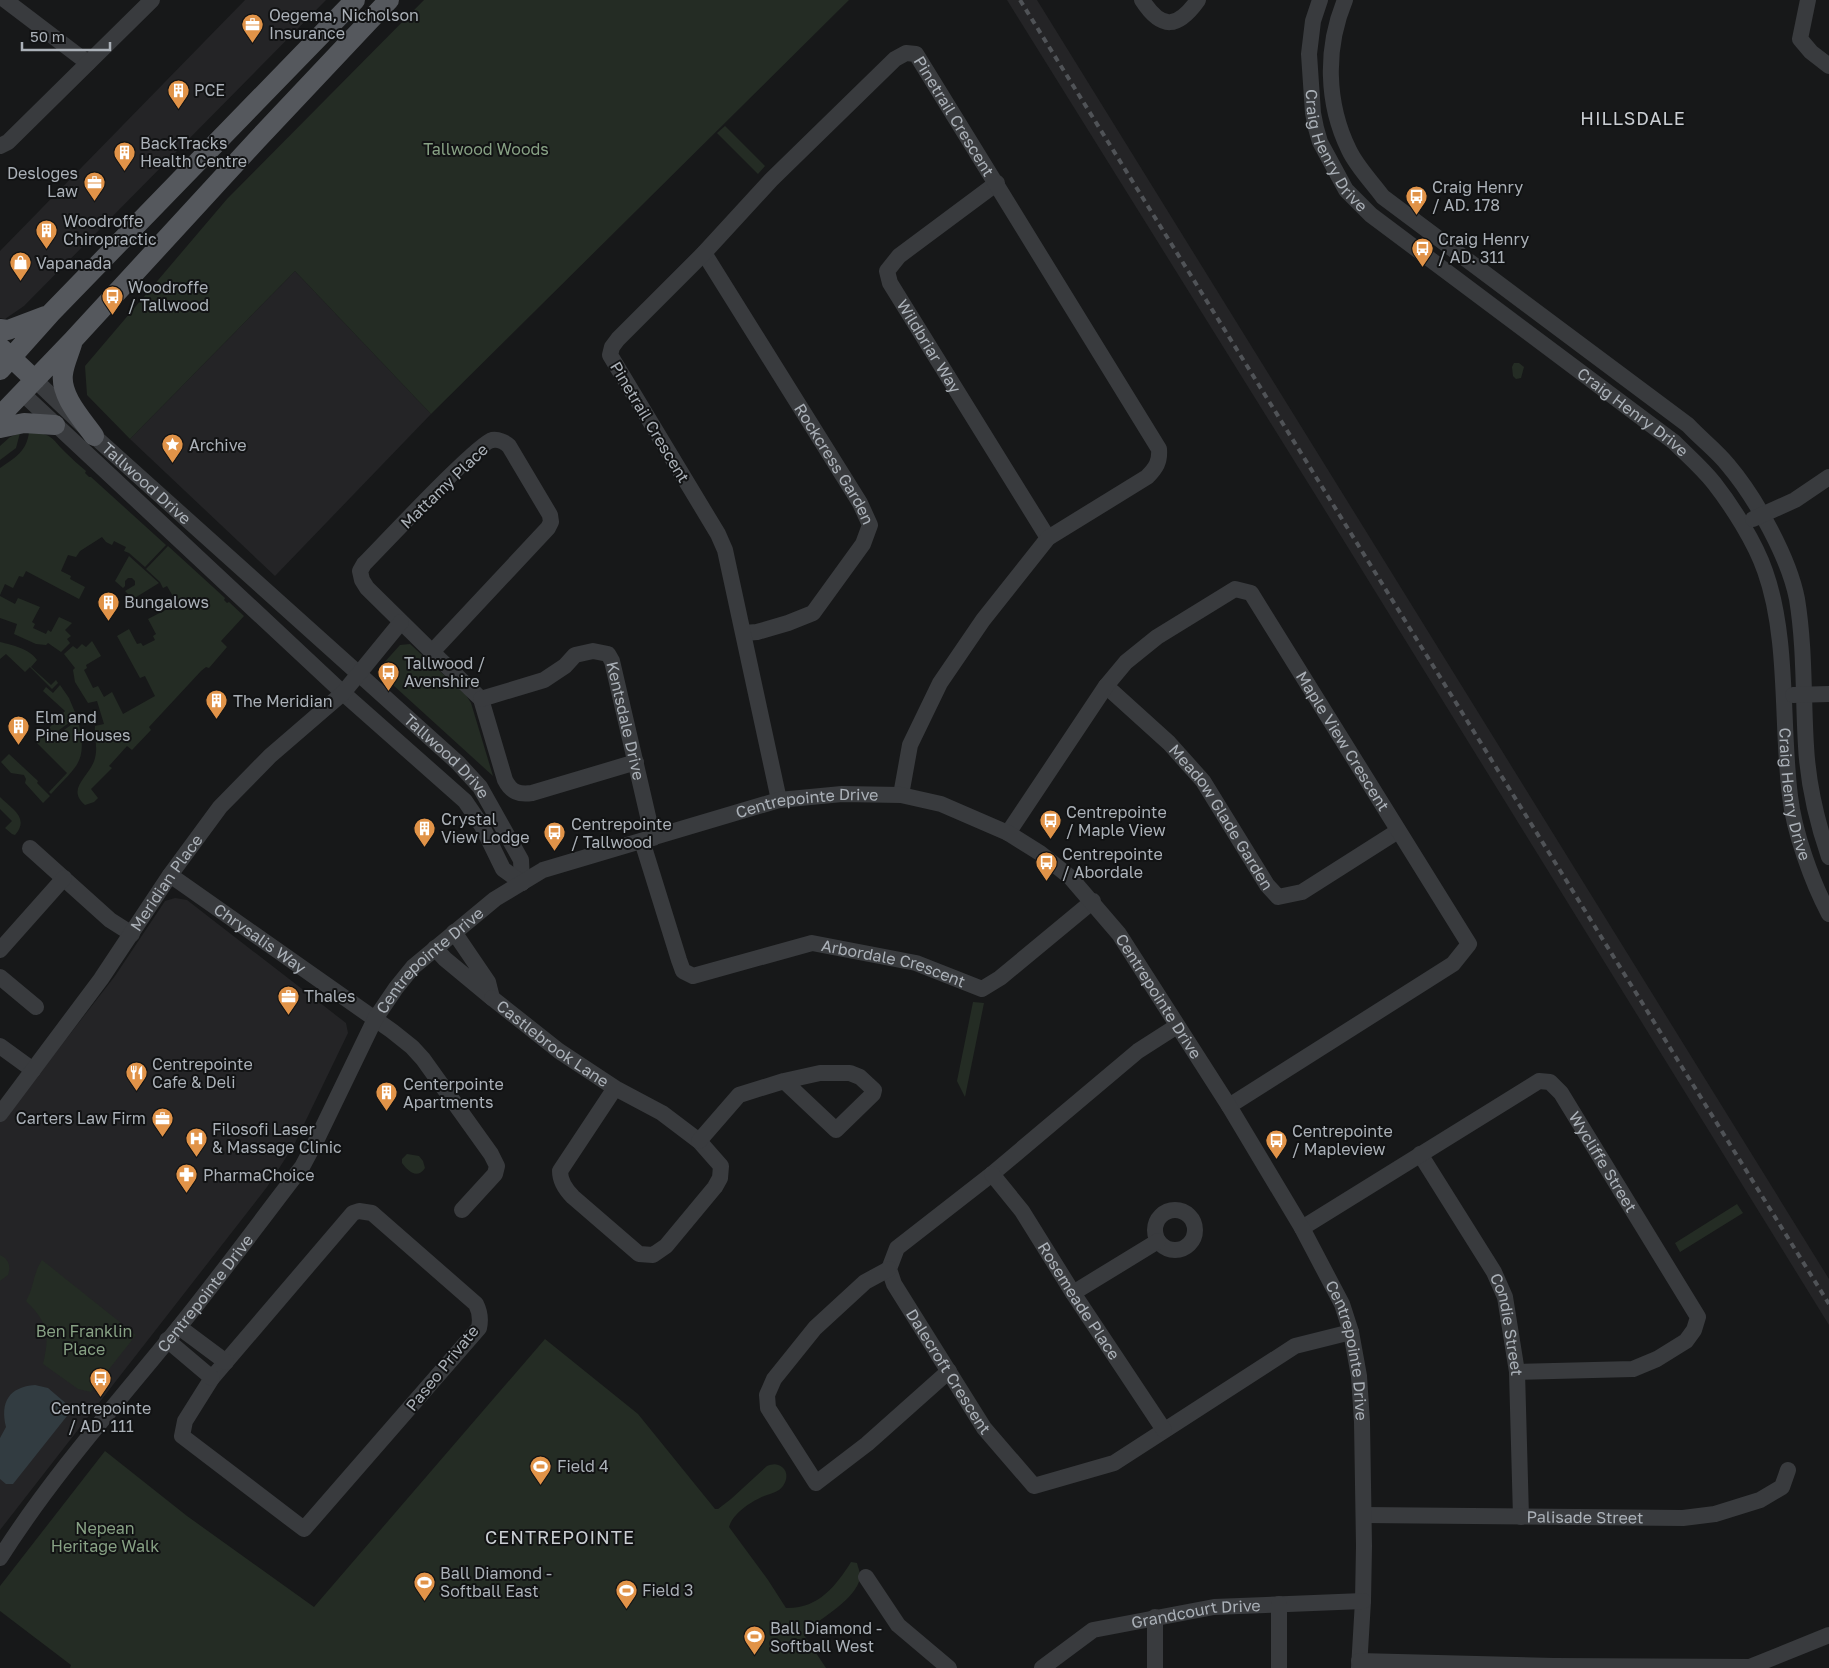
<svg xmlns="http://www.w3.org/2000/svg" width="1829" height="1668" viewBox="0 0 1829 1668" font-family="'Golos Text',sans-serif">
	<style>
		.built { fill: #242426 }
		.green { fill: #242c24 }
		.water { fill: #323c41 }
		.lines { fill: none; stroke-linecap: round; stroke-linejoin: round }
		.minor { stroke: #393b3e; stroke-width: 16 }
		.major { stroke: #55585d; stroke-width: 20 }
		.rail { stroke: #505357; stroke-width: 4; stroke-dasharray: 6 5; stroke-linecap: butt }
		.labels { text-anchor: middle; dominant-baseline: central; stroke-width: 4; stroke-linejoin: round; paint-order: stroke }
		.poi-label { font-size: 16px; fill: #abb1b8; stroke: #121314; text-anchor: start }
		.street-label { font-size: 16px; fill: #abb1b8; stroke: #121314 }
		.park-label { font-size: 16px; fill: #87a184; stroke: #121314 }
		.neighbourhood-label { font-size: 18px; letter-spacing: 1px; fill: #cbcfd4; stroke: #121314 }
	</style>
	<rect width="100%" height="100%" fill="#171819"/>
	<path class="built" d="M245,0H326L24,306L5,319L0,318V251Z
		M1007,0H1037L1829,1279V1325L1318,499Z
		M295,271L431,414L275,576L130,439Z
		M175,898L187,900L346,1023L348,1033L294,1145L267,1187L0,1530V1111L7,1115L115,976L165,901Z"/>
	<path class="green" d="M424,0H849L431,414L295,271L130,439L87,395L85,366L227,199Z
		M725,126L765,166L758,174L717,133Z
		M1514,363H1519L1524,367L1521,378L1516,379L1513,376L1512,367Z
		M29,432C53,434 50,437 65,452C72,459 79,465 86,471L85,473L89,477H91L166,545L145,567L129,553L124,551L126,547L114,541L112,545L106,542L102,537L80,551L76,557L68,555L61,571L71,576L70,579L85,587L79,599L26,571L23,577L19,576L13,588L5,584L0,595V468C15,458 27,451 29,432Z
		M20,433L16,448L0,460V446L10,437Z
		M168,546L225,598L224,600L227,603L229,602L244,616L221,641L227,647L209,668L206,667L201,671L149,727L151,730L132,750L127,746L109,766L112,768L91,789L98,798L94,802L85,805C65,788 91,776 95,758C98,747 94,737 95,726L104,724L97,701L88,703L75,682L73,670L75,668L64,654L73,646L77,649L82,644L86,647L92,641L101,656L86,665L87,668L84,670L93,688L98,686L104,697L112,692L123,714L155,696L145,676L140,678L117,636L129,629L137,644L141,643L143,646L155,640L153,636L156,634L148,619L173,606L170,601L174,598L167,586L163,588L160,582L146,569Z
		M129,556L159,583L133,599L125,591L135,585V581L132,578H128L125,581V586L123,588L115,581Z
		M0,596L15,604L18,598L40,607L32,622L35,624L33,628L46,634L48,630L51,632L59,617L72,623L65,630L71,636L67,639L70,643L61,652L48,643L46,645L36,644L14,634L17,624L0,618Z
		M0,642C12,645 30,649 37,660L31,667L51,685L56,680L58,683L52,689L30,667L25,672L6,654L0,659Z
		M410,644L466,695L471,703L493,776L382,675V665L400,645Z
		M60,685L69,698L77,717L55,733L53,731L49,737L54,742L59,737L57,735L78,720C88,763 78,764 51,794L49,792L67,773L36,742L65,711L43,691L46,687L53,693Z
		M9,754L38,781L37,783L50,796L43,803L25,783L26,779L24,775L11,773L1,762Z
		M0,797C12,809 30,818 15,835L12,834L5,828L12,821L0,809Z
		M973,1002L984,1003L965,1097L957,1081Z
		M407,1154L419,1156L423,1161L425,1168C417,1180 408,1171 402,1163V1159Z
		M1737,1204L1743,1213L1680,1252L1675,1243Z
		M0,1255C9,1259 11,1266 8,1275L0,1281Z
		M42,1260L136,1335L91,1392L78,1389L43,1364C50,1334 48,1323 26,1301C34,1288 33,1273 42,1260Z
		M545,1339L638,1414L715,1509H718L731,1499L767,1466C772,1464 777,1463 782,1467C790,1473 786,1485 779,1490C774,1493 769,1494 764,1496C752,1501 733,1513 729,1527L768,1580L786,1608C818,1609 836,1586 851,1562L857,1563C858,1568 861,1573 860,1578C856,1599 822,1618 805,1631L804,1635L826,1668H70L71,1665L0,1611V1586L105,1451L187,1516L314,1607Z"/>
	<path class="water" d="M35,1385L48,1388L69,1406L67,1416L13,1484H6L0,1479V1438L6,1427C0,1402 9,1387 35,1385Z"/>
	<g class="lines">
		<g class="minor">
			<path d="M5,0L88,63"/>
			<path d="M1142,0C1162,31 1178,28 1198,0"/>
			<path id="s1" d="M1320,0L1313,21L1309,54L1313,113L1316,128L1320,142L1346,190L1371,215L1674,442C1687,455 1702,468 1714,483C1732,506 1755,542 1765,571C1789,638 1781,725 1790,796C1794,832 1812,882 1829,914"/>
			<path d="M1345,0C1325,48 1326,103 1349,150C1357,167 1372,182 1383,197L1688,425C1701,439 1717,451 1728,465C1756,498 1789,558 1797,599C1805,648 1803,698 1806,746C1808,784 1817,822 1829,857"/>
			<path d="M1808,0L1800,39L1811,52L1829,66"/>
			<path d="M0,146L8,142L152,0"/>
			<path id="s2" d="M997,183L899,256L887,271L890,283L1048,538"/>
			<path id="s3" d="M704,253L860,503L870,525L863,544L813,613L788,623L757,632L744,633"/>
			<path id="s4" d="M35,380L94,436L458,763L480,787L521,860L522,883"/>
			<path d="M22,393L343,693L465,801L482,826L503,869L522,883"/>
			<path d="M1753,519L1795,500L1829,477"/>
			<path d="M432,652L548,528L551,522L550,515L509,446C505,442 498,439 492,440C478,443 382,546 364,564L360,571L362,580L367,588L429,649L432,652L481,699L505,780C511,792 519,795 532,793L636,762"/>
			<path id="s5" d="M1106,686L1169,743L1203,781L1267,885L1278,897L1302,892L1398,831"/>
			<path d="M1793,695L1829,694"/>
			<path id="s6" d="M481,699L544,680L565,666L575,655L593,651L608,654L612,661L653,838"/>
			<path id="s7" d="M779,800L725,550L718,534L610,355L612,347L618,339L704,253L771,180L895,59L906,53L916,54L1159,449C1160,462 1156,468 1147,477L1048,538L983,620L940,683L910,745L901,795"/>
			<path id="s8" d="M1008,833L1106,686L1126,662L1157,637L1235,589L1251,593L1469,944L1453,964L1229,1106"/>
			<path id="s9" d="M642,841L679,960L683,971L693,976L812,943L916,963L982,989L1000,978L1093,901"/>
			<path d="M30,848L110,920L132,934"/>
			<path id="s10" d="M170,875L392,1031L412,1047L423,1059L491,1154L497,1166L495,1174L462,1210"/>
			<path d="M435,948L445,959L492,998L488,982L454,932"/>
			<path d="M0,950L64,878"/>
			<path d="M0,977L36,1007"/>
			<path id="s11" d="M492,998L559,1051L615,1088L662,1113L699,1141L721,1166L720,1178L715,1187L666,1246L653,1255L639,1254L573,1197C566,1190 560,1181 560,1171L615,1088"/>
			<path id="s12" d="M1177,1026L1138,1051L992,1174L897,1248L889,1269L894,1284L984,1428L1034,1486L1114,1463L1295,1346L1351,1332"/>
			<path d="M0,1046L33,1070"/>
			<path id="s13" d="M0,1114L101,979L170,875L220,807L270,756L343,693L401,622"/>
			<path d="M699,1141L739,1095L784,1081L820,1073H850L860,1077L874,1090L873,1094L836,1130L784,1081"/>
			<path id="s14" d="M1420,1154L1494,1272L1505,1297L1517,1372L1521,1517"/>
			<path id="s15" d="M992,1174L1022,1211L1073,1293L1164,1430"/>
			<circle cx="1175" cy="1230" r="20"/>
			<path d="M359,1211L372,1213L476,1304C480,1312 481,1319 479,1328L304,1529L182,1436L185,1421L212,1378L353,1213Z"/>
			<path id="s16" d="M1302,1228L1539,1081L1550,1082L1561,1093L1698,1317L1694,1330L1686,1341L1657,1359L1633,1369L1517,1372"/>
			<path d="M889,1269L865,1282L815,1328L774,1379L767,1395L768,1408L816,1483L867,1444L949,1371"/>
			<path d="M1073,1293L1158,1241"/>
			<path d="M179,1327L226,1362"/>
			<path d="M167,1340L212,1378"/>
			<path id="s17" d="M1364,1515L1683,1518L1715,1514L1760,1500L1782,1487L1788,1470"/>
			<path id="s18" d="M0,1558C52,1476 118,1402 179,1327C221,1275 261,1220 302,1167L317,1139L375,1019L396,988L413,967L495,899L543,870L779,800L842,794L901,795L941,804L1008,833L1040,853L1070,877L1119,934L1229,1106L1302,1228L1342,1304L1351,1332L1359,1376L1362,1422L1364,1546L1363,1601L1359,1668"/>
			<path d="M866,1577L898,1625L949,1668"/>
			<path d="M1359,1661L1554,1666L1750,1667L1829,1635"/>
			<path id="s19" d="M1042,1668L1093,1630L1214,1607L1363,1601"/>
			<path d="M1155,1668V1617"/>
			<path d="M1279,1668V1604"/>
		</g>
		<path class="major" d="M0,329L8,330L45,316
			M72,344C69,354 64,364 63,374C60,396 82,419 94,436
			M0,347L35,380
			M0,370L51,313L355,0
			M0,416L73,340L257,140L389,0
			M0,428L24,423L55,425"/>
		<path class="rail" d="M1020,0L1829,1304"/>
	</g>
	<defs>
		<symbol id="office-pin" viewBox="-11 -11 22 30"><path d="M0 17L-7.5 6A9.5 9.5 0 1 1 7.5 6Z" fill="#e19348" stroke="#121314"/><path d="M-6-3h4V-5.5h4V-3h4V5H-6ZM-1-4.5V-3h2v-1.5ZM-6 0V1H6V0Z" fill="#fff"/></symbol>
		<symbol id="building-pin" viewBox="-11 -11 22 30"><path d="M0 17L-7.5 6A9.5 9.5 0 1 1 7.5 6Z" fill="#e19348" stroke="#121314"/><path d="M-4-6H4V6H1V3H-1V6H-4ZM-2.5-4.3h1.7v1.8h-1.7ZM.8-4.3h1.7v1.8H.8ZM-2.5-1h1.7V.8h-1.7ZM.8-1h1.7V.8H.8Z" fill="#fff"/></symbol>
		<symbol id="bus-pin" viewBox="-11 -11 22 30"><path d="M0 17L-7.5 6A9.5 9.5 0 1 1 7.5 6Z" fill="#e19348" stroke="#121314"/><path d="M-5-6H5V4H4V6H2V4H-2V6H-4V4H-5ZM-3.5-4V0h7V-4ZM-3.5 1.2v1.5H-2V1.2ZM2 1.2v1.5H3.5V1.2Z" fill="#fff"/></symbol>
		<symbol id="shop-pin" viewBox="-11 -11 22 30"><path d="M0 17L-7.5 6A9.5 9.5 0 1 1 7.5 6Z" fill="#e19348" stroke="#121314"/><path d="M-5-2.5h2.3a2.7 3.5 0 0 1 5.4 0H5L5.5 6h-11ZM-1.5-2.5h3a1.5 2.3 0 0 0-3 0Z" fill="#fff"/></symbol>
		<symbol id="sight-pin" viewBox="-11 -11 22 30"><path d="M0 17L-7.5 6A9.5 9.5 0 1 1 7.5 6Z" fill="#e19348" stroke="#121314"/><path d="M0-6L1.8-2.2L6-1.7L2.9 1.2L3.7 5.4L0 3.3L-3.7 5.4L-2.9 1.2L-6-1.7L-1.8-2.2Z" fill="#fff"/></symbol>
		<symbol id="restaurant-pin" viewBox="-11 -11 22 30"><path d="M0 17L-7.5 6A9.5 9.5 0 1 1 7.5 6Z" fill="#e19348" stroke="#121314"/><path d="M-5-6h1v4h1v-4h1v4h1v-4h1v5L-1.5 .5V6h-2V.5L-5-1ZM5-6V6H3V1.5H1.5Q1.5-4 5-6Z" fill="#fff"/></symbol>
		<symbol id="hospital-pin" viewBox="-11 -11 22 30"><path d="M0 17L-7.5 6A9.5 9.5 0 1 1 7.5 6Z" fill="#e19348" stroke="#121314"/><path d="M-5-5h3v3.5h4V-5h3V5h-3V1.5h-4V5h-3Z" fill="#fff"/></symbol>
		<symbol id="pharmacy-pin" viewBox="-11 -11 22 30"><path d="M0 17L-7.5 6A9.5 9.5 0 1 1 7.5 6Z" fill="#e19348" stroke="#121314"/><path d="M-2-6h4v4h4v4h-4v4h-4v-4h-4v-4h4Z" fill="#fff"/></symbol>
		<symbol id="stadium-pin" viewBox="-11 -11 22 30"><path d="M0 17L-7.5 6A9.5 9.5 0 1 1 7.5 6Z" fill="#e19348" stroke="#121314"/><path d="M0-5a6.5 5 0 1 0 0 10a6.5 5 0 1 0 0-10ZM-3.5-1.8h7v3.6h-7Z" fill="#fff"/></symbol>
	</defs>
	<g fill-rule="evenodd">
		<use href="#office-pin" x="240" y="12" width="25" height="34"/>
		<use href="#building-pin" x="166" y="78" width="25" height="34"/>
		<use href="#building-pin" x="112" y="140" width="25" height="34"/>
		<use href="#office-pin" x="82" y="170" width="25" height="34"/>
		<use href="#bus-pin" x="1404" y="184" width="25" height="34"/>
		<use href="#building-pin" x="34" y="218" width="25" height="34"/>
		<use href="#bus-pin" x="1410" y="236" width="25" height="34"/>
		<use href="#shop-pin" x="8" y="250" width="25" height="34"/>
		<use href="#bus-pin" x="100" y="284" width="25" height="34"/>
		<use href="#sight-pin" x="160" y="432" width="25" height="34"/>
		<use href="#building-pin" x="96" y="590" width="25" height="34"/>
		<use href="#bus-pin" x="376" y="660" width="25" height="34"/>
		<use href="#building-pin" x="204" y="688" width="25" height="34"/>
		<use href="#building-pin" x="6" y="714" width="25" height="34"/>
		<use href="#bus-pin" x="1038" y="808" width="25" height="34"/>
		<use href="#building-pin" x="412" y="816" width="25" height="34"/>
		<use href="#bus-pin" x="542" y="820" width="25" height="34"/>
		<use href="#bus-pin" x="1034" y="850" width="25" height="34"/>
		<use href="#office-pin" x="276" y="984" width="25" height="34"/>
		<use href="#restaurant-pin" x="124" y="1060" width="25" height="34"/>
		<use href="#building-pin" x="374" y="1080" width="25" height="34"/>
		<use href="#office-pin" x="150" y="1106" width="25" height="34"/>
		<use href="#hospital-pin" x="184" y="1126" width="25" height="34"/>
		<use href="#bus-pin" x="1264" y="1128" width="25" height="34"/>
		<use href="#pharmacy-pin" x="174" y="1162" width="25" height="34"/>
		<use href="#bus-pin" x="88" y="1366" width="25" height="34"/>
		<use href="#stadium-pin" x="528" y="1454" width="25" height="34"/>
		<use href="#stadium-pin" x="412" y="1570" width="25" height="34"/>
		<use href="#stadium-pin" x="614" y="1578" width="25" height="34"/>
		<use href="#stadium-pin" x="742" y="1624" width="25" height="34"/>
	</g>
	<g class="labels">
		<g class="poi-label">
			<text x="269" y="15">Oegema, Nicholson<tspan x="269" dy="18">Insurance</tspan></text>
			<text x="194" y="90">PCE</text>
			<text x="140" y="143">BackTracks<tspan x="140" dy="18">Health Centre</tspan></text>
			<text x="78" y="173" text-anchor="end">Desloges<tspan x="78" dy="18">Law</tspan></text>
			<text x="1432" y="187">Craig Henry<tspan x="1432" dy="18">/ AD. 178</tspan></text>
			<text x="63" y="221">Woodroffe<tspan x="63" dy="18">Chiropractic</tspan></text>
			<text x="1438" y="239">Craig Henry<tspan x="1438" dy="18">/ AD. 311</tspan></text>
			<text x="36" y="263">Vapanada</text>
			<text x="128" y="287">Woodroffe<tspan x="128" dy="18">/ Tallwood</tspan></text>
			<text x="189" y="445">Archive</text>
			<text x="124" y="602">Bungalows</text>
			<text x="404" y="663">Tallwood /<tspan x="404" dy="18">Avenshire</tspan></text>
			<text x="233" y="701">The Meridian</text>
			<text x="35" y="717">Elm and<tspan x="35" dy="18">Pine Houses</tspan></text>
			<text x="1066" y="812">Centrepointe<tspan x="1066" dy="18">/ Maple View</tspan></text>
			<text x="441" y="819">Crystal<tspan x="441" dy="18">View Lodge</tspan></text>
			<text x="571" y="824">Centrepointe<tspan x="571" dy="18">/ Tallwood</tspan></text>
			<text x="1062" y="854">Centrepointe<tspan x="1062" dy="18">/ Abordale</tspan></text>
			<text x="304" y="996">Thales</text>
			<text x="152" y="1064">Centrepointe<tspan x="152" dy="18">Cafe &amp; Deli</tspan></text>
			<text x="403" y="1084">Centerpointe<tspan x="403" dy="18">Apartments</tspan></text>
			<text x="146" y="1118" text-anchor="end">Carters Law Firm</text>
			<text x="212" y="1129">Filosofi Laser<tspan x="212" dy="18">&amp; Massage Clinic</tspan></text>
			<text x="1292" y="1131">Centrepointe<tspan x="1292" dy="18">/ Mapleview</tspan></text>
			<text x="203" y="1175">PharmaChoice</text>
			<text x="101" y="1408" text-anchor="middle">Centrepointe<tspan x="101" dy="18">/ AD. 111</tspan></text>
			<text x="557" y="1466">Field 4</text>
			<text x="440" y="1573">Ball Diamond -<tspan x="440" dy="18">Softball East</tspan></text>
			<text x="642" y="1590">Field 3</text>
			<text x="770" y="1628">Ball Diamond -<tspan x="770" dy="18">Softball West</tspan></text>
		</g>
		<g class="street-label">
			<text stroke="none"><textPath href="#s7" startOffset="990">Pinetrail Crescent</textPath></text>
			<text stroke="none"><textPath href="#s1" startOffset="158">Craig Henry Drive</textPath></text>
			<text stroke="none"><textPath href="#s2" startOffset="228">Wildbriar Way</textPath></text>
			<text stroke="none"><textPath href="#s1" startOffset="562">Craig Henry Drive</textPath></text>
			<text transform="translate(650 422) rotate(59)">Pinetrail Crescent</text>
			<text stroke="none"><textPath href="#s3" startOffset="248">Rockcress Garden</textPath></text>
			<text stroke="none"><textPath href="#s4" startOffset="152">Tallwood Drive</textPath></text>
			<text transform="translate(444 486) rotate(-44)">Mattamy Place</text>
			<text stroke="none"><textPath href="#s6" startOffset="209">Kentsdale Drive</textPath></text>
			<text stroke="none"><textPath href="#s8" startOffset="530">Maple View Crescent</textPath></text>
			<text stroke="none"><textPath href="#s4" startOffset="558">Tallwood Drive</textPath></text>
			<text stroke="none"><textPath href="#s1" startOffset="998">Craig Henry Drive</textPath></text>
			<text stroke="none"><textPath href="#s18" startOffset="1160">Centrepointe Drive</textPath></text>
			<text stroke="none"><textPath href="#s5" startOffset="176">Meadow Glade Garden</textPath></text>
			<text stroke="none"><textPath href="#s13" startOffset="285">Meridian Place</textPath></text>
			<text stroke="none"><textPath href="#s10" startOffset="110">Chrysalis Way</textPath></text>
			<text stroke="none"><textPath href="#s18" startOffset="740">Centrepointe Drive</textPath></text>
			<text stroke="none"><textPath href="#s9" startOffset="355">Arbordale Crescent</textPath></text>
			<text stroke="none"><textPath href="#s18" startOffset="1594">Centrepointe Drive</textPath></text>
			<text stroke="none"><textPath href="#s11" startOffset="76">Castlebrook Lane</textPath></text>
			<text stroke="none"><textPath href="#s16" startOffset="386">Wycliffe Street</textPath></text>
			<text stroke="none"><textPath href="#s18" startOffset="335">Centrepointe Drive</textPath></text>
			<text stroke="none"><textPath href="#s15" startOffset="154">Rosemeade Place</textPath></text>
			<text stroke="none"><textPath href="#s14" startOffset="194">Condie Street</textPath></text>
			<text stroke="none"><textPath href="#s18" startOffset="1999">Centrepointe Drive</textPath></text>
			<text transform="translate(442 1368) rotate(-51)">Paseo Private</text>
			<text stroke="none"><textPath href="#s12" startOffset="499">Dalecroft Crescent</textPath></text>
			<text stroke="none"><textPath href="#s17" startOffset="221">Palisade Street</textPath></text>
			<text stroke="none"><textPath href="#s19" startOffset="168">Grandcourt Drive</textPath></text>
		</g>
		<g class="park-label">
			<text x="486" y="149">Tallwood Woods</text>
			<text x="84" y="1331">Ben Franklin<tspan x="84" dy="18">Place</tspan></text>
			<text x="105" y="1528">Nepean<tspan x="105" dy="18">Heritage Walk</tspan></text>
		</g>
		<g class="neighbourhood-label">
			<text x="1633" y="118">HILLSDALE</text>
			<text x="560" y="1537">CENTREPOINTE</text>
		</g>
	</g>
	<path d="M22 42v8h88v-8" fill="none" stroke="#abb1b8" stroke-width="2.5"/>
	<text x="30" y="42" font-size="15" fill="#abb1b8" stroke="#121314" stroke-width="4" paint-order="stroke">50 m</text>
</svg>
